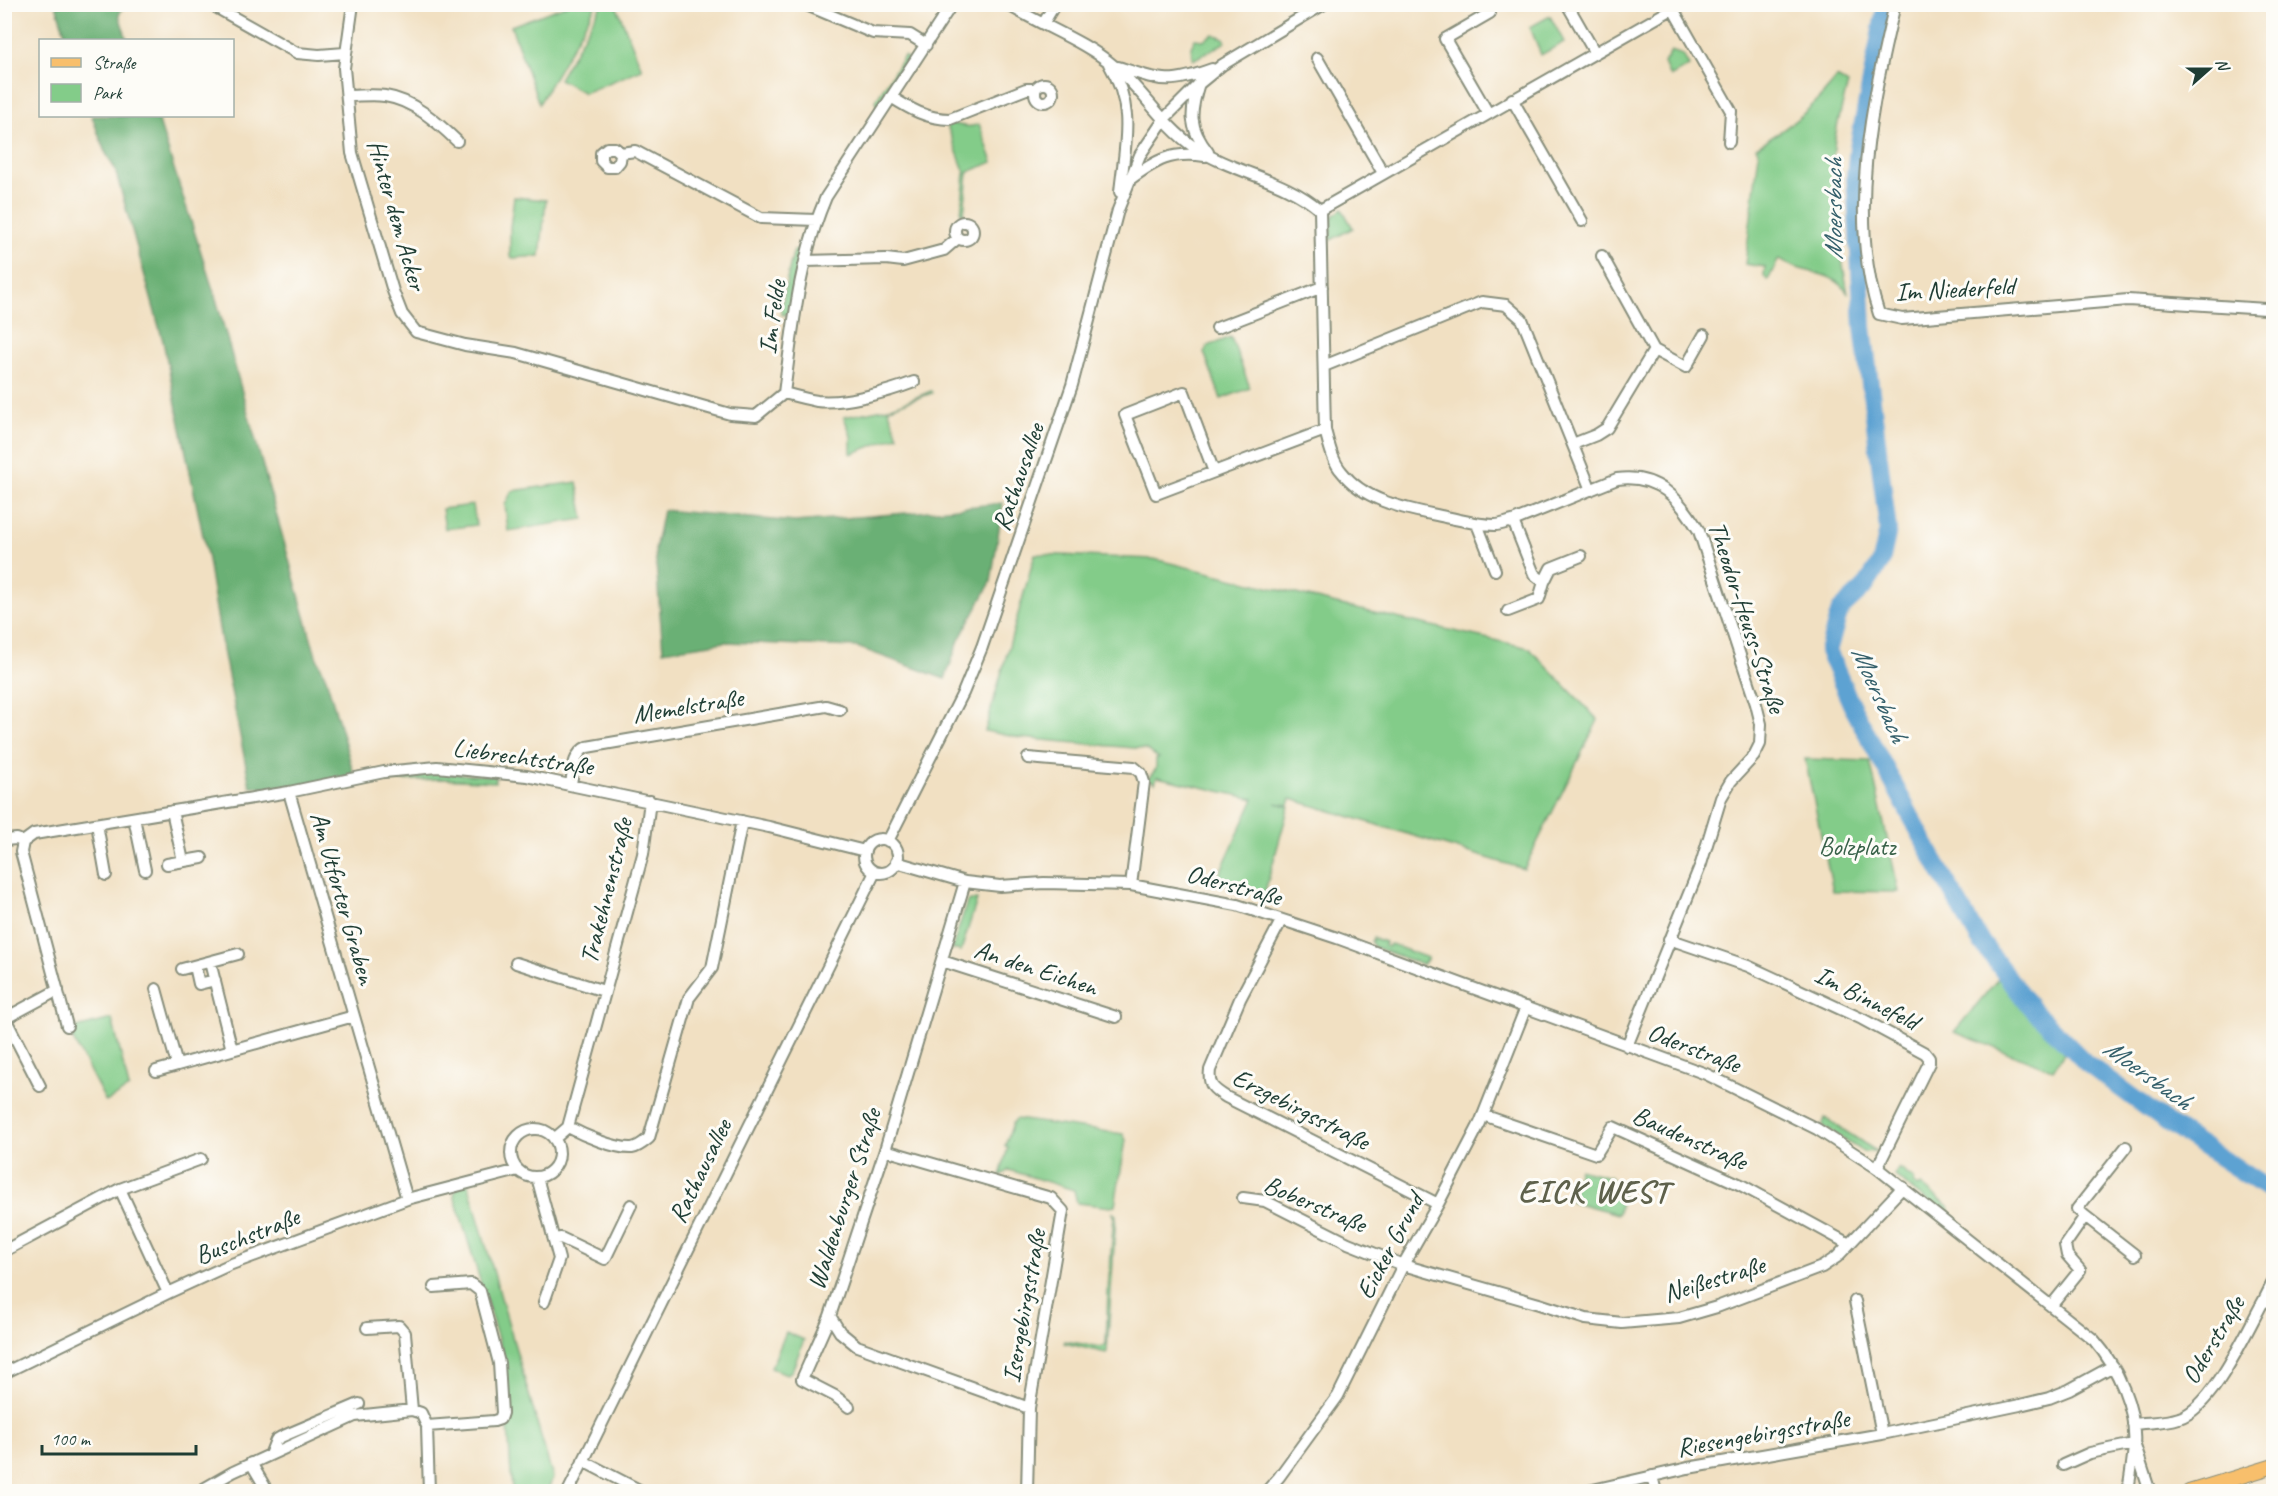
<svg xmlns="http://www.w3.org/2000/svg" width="2278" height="1496" viewBox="0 0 2278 1496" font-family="Caveat,sans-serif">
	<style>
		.green { fill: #83cc89; stroke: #51845e; stroke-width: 1.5 }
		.forest { fill: #6ab075; stroke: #447654; stroke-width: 1.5 }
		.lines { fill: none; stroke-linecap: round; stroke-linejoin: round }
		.river { stroke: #5da2d2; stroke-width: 18 }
		.minor-casing { stroke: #888e7b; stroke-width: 14 }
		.major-casing { stroke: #888e7b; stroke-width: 16 }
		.minor { stroke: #fff; stroke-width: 10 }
		.major { stroke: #f8bf6c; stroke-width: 14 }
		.labels { text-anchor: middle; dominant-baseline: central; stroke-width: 6; stroke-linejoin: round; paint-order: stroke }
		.street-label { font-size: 26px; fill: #1f3d34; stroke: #fdfcf7 }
		.park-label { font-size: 26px; fill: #386149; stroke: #fdfcf7 }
		.water-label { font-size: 27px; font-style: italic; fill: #35606b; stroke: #fdfcf7 }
		.district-label { font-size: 32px; font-weight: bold; letter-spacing: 1.5px; fill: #5f624c; stroke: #fdfcf7 }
	</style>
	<rect width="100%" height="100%" fill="#fdfcf7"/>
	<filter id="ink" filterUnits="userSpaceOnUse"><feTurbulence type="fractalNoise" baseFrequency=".0167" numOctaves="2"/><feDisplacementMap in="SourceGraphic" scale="12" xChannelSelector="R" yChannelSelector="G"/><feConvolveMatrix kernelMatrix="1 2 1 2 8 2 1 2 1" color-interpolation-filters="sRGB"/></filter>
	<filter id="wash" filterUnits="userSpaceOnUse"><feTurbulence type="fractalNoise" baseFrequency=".008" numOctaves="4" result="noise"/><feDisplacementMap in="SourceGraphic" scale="24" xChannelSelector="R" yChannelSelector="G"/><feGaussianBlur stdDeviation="1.35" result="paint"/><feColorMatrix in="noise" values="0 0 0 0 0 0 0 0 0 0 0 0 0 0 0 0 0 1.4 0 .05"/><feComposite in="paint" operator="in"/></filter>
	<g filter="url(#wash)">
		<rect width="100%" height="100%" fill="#f1e0c2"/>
		<path class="green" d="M570,4L596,5L539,104L511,26Z
			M602,4L616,5L642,69L584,93L559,79Z
			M1550,16L1564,42L1541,55L1530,27Z
			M1213,34L1224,38L1226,42L1193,60L1191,47L1195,39L1203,40Z
			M1671,51L1683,55L1689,66L1670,77L1664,63Z
			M904,56L910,60L881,105L877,106L875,101Z
			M1837,77L1848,84C1842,105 1836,126 1834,147C1829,196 1840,246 1848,294C1835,269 1799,275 1779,259L1768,280L1764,276L1765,267L1745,264L1759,153L1756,147C1787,129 1816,107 1837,77Z
			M946,123C960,123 965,130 979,124L993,162L968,172L964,214H961L965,173Z
			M514,197L546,200L540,256L513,258L510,256V227Z
			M1342,209L1353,228L1331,240L1332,217Z
			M803,249L793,285L789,313L784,315L781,314C784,292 788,271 794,250Z
			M1231,337L1250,388L1221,399L1204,352L1208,346Z
			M931,391L932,393L888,408L898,436L851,454V436L844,417L893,407Z
			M577,482L584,519L508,531L505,505L512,491Z
			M473,505L476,525L445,529L442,509Z
			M1035,554L1154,559L1361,610L1529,648L1598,720L1524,869L1291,799L1289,805L1275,803L1289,806L1264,895L1216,881L1254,799L1157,777L1155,783L1148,779L1156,769V759L1159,758L1145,749L1020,738L985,731Z
			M1805,759L1870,761L1899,892L1833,891Z
			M432,773L496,776L495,782L443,779L392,781L391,776Z
			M970,900H977L961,951L952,949L967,902Z
			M1373,938L1385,942L1384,946L1388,947L1390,944L1428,958L1423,965L1374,947L1371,942Z
			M2007,968L2069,1046L2053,1070L1954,1032Z
			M112,1019L129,1088L106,1102L68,1030Z
			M1825,1118L1876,1151L1863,1152L1824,1127L1823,1124Z
			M1016,1119L1123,1134L1126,1140L1115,1205L1111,1207L1077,1203L1074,1190L1009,1170L1000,1176L1008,1147L1005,1146L1013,1123Z
			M1899,1168L1915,1180L1913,1183L1918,1187L1921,1185L1948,1206L1950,1211L1948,1217L1894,1175Z
			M1579,1169L1610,1177L1623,1195L1618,1214L1570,1201Z
			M468,1183L553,1478L547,1491H512L504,1359L454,1195L458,1185Z
			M1112,1212L1116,1215L1107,1352L1106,1353L1064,1343L1065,1341L1101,1347L1106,1344L1108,1291L1114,1215Z
			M786,1332L804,1340L792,1371L787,1374L771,1368Z"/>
		<path class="forest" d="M56,5H124L119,15L127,40H67Z
			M92,116H157L216,299L316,656L326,678L355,778L289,792L250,786L221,640L208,560L163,341L115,169L104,150Z
			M1003,503L991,582L959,640L945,679L857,647L725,642L663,651L655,550L663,510L795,522L919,512Z"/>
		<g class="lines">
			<path class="river" d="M1886,4L1858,148L1855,176L1863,327L1888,530L1881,562L1865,587L1840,610L1828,651L1851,704L1939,869L1979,939L2031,1008L2086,1063L2169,1124L2274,1193"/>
		</g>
	</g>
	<g filter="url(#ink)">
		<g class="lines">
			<defs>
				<path id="minor" d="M210,4L297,53L319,55L345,53
					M353,4L344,68L352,153L393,291L402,314L416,332L465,345L516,353L730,414L756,416L784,393C793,326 799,260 826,197L952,4
					M804,4L873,33L910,35L926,45
					M1007,4C1042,26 1083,40 1114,66C1143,90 1163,126 1194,147C1233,173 1285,179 1320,210L1325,430C1329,444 1332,461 1342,472C1366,503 1409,509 1445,517C1461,520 1478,525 1495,525C1501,525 1507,522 1513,521L1617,479C1657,473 1680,499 1699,531L1756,704L1761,724L1760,744L1754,756L1731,781L1721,798L1701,864L1627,1046
					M1567,4L1595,53
					M1895,4C1872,102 1847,217 1879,314L1902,319L2128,300L2266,309L2274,308
					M1673,9L1731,111L1729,142
					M1043,24L1055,4
					M1317,58L1383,173
					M1109,64C1136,109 1125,143 1120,192
					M1118,67C1162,81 1168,85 1212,69
					M1199,83C1190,112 1188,127 1208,152
					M1035 93a9 9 0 1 1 18 0a9 9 0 1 1-18 0Z
					M347,96C359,96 373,94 385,96C413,100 437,122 457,141
					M891,97C910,109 927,119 950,119L1026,89H1035
					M1512,99L1582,221
					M1488,113L1445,39L1490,13
					M621,153L620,161L615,167H607L601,161V153L607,148H615L621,153L635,151L761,218L816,220
					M1129,180C1156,160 1171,151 1205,156
					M1320,210L1681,4
					M955 231a9 9 0 1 1 18 0a9 9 0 1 1-18 0Z
					M805,261L886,259L903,261L944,250L958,238
					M1217,328L1322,287
					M1654,350L1686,367L1704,335
					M1324,366L1482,302L1506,305L1522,319L1591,490
					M784,393C795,396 806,399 817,401C845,404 888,392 914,382
					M1573,444L1596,435L1607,428L1654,350L1602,256
					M1214,472L1156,494L1125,415L1184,392L1214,472L1325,430
					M1477,524L1495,570
					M1544,582L1551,568L1581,556
					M1508,611L1539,599L1544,582L1534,574L1513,521
					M1028,758L1134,767L1141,773L1144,782L1131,885
					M571,785C573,771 573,753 587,747L826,706L840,710
					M289,792L407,1199
					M172,811L183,861
					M134,818L145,870
					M97,824L106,875
					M864 856a17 17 0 1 1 34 0a17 17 0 1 1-34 0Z
					M4,840L17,839L23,842L34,834L289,792L384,772L437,767L527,776L769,827L865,851
					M888,841L963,693L982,647L1072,385L1118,210L1140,155L1165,118L1200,83L1222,65L1324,4
					M23,842L21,852L67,1026
					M896,862L965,882L1000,886L1044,883L1131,885L1237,905L1337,938L1706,1074L1817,1129L1877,1168L2094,1340C2117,1366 2137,1410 2134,1446C2133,1461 2130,1476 2128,1492
					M167,864L202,858
					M965,882L885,1150L830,1316L840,1332L857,1346L1029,1408
					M1281,921L1240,999L1210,1070C1208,1085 1213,1089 1226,1097L1438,1204
					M1669,939L1748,966L1862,1019L1925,1053L1929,1058V1063L1877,1168
					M942,961L1116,1017
					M210,962L232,1050
					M516,963L604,991
					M195,966L199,984L215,980
					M182,969L238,954
					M156,989L177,1065
					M5,1018L40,1086
					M4,1019L58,990
					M156,1071L354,1016
					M1483,1115L1596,1154L1613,1127L1741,1185L1849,1244
					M568,1127C583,1135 615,1149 632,1148C639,1147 644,1142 649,1138L689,998L712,968L742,821
					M511 1153a24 24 0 1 1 48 0a24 24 0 1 1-48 0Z
					M554,1139L568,1127L643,854L650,801
					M885,1150L1051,1198L1063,1211L1029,1408L1027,1492
					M537,1177L559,1259L544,1302
					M1243,1198L1265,1201L1348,1243L1403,1265L1539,1304L1586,1319L1622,1323L1679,1318L1717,1307L1822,1267L1837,1257L1903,1187
					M2085,1216L2135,1255
					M554,1239L561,1238L605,1259L631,1205
					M4,1251L120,1189
					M168,1293L120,1189L201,1159
					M2264,1300L2272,1284
					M1855,1301L1882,1434
					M2051,1306L2080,1270L2067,1255L2065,1245L2085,1216L2077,1209L2126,1147
					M830,1316L802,1379L835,1396L849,1407
					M367,1328L399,1326L405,1333L412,1410
					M4,1373L168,1293L229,1265L407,1199L518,1170
					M2133,1424C2147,1422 2165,1423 2179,1418C2213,1408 2247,1330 2264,1300L2274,1304
					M427,1426L494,1421L500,1419L502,1413L499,1363L480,1291L471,1284L434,1287
					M2135,1446L2150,1492
					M270,1455L276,1440L281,1437L359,1404
					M583,1461L643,1492
					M251,1463L268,1492
					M2063,1465L2090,1453L2134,1444
					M1652,1476L1656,1492
					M198,1492L233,1472L355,1416L412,1410L421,1413L427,1426L429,1492
					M568,1492L875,872
					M1266,1492L1279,1477L1338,1396L1403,1265L1438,1204L1480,1123L1526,1007
					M1584,1492L1688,1468L1882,1434L2020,1405L2049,1398L2069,1390L2113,1366"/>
				<path id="major" d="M2189,1492L2274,1466"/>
			</defs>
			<use href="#minor" class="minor-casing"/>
			<use href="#major" class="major-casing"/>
			<use href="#minor" class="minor"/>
			<use href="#major" class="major"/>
		</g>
	</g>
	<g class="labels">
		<g class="street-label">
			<text transform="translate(397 215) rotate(74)">Hinter dem Acker</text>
			<text transform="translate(1955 289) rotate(-3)">Im Niederfeld</text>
			<text transform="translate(772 317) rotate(-82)">Im Felde</text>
			<text transform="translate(1018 477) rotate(-71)">Rathausallee</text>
			<text transform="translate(1747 617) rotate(72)">Theodor-Heuss-Straße</text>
			<text transform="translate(688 706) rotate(-9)">Memelstraße</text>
			<text transform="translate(523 757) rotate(8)">Liebrechtstraße</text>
			<text transform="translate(1234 885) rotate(15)">Oderstraße</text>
			<text transform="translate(606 891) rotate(-76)">Trakehnenstraße</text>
			<text transform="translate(343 898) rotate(74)">Am Utforter Graben</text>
			<text transform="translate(1036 968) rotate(18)">An den Eichen</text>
			<text transform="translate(1867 998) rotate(27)">Im Binnefeld</text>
			<text transform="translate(1694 1048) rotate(21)">Oderstraße</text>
			<text transform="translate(1301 1109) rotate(27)">Erzgebirgsstraße</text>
			<text transform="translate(1690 1138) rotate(24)">Baudenstraße</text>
			<text transform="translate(700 1171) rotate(-64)">Rathausallee</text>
			<text transform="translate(844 1199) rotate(-72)">Waldenburger Straße</text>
			<text transform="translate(1315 1204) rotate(23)">Boberstraße</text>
			<text transform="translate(247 1236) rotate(-22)">Buschstraße</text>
			<text transform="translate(1390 1246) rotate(-62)">Eicker Grund</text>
			<text transform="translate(1714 1279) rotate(-17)">Neißestraße</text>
			<text transform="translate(1024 1306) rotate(-80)">Isergebirgsstraße</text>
			<text transform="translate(2213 1340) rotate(-59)">Oderstraße</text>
			<text transform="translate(1763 1433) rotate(-10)">Riesengebirgsstraße</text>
		</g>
		<g class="park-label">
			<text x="1857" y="846">Bolzplatz</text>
		</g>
		<g class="water-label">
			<text transform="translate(1833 209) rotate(-90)">Moersbach</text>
			<text transform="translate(1880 694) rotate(66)">Moersbach</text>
			<text transform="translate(2148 1074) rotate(36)">Moersbach</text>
		</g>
		<g class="district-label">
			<text x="1594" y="1191">EICK WEST</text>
		</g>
	</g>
	<rect width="2278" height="1496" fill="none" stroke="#fdfcf7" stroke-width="24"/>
	<rect x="39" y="39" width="195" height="78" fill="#fdfcf7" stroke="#a4b0a9" stroke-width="1.5"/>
	<rect x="51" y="58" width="30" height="9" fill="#f8bf6c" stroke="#a4b0a9" stroke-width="1.5"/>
	<text x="93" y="69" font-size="18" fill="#1f3d34">Straße</text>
	<rect x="51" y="84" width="30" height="18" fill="#83cc89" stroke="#a4b0a9" stroke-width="1.5"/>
	<text x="93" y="99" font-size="18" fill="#1f3d34">Park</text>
	<g transform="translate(2209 69) rotate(69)" stroke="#fdfcf7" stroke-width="4.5" paint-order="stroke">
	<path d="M0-4.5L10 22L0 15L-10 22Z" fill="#1f3d34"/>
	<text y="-9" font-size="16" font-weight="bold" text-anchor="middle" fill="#1f3d34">N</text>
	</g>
	<path d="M42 1445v9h154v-9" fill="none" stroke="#1f3d34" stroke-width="3"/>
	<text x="51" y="1445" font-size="18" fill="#1f3d34" stroke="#fdfcf7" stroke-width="4.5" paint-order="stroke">100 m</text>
</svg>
